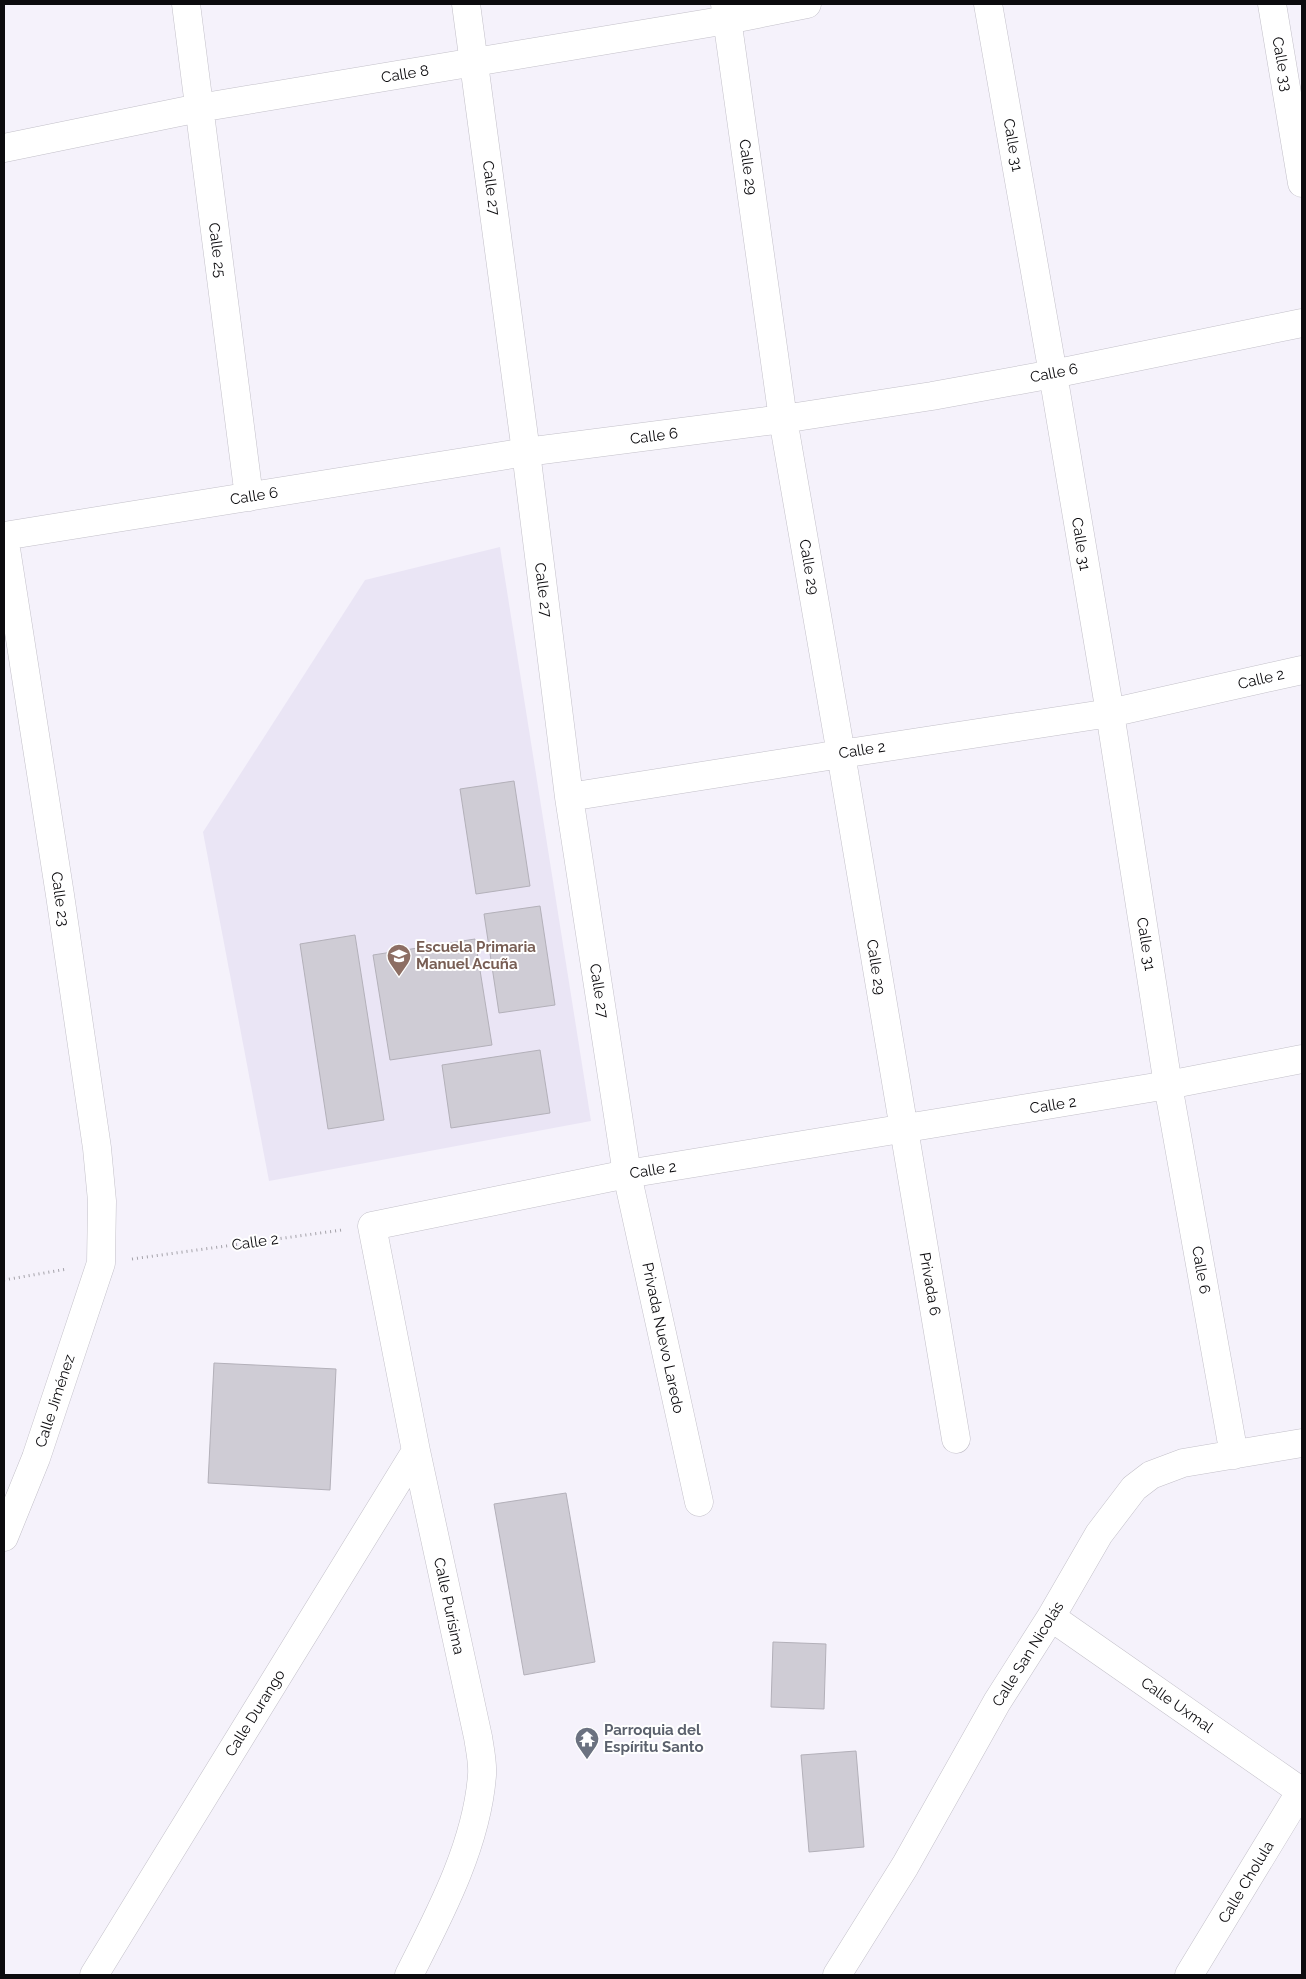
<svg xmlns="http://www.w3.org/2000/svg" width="1306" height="1979" viewBox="0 0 1306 1979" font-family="Raleway,sans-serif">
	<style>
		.built { fill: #eae5f5 }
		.building { fill: #cfccd5; stroke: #b3b0b9 }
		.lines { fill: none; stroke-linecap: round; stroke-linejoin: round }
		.minor-casing { stroke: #c3c0c9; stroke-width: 29 }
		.path { stroke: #a4a2a9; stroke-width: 3; stroke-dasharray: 1 4; stroke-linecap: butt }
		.minor { stroke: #fff; stroke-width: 28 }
		.labels { text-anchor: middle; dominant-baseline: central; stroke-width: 4; stroke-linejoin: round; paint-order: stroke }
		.street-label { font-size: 15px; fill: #0c0b0e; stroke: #fff }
		.education-label { font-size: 15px; font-weight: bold; fill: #785e54; stroke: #fff; text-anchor: start }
		.worship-label { font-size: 15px; font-weight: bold; fill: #5b616d; stroke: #fff; text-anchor: start }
	</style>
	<rect width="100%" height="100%" fill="#f5f2fb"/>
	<path class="built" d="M500,547L591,1121L269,1181L203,832L365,580Z"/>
	<path class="building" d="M514,781L530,886L476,894L460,789Z
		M540,906L555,1005L499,1013L484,914Z
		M355,935L384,1120L328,1129L300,944Z
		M475,939L492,1045L390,1060L373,955Z
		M540,1050L550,1113L451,1128L442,1065Z
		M214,1363L336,1369L330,1490L208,1483Z
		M566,1493L595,1662L524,1675L494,1504Z
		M773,1642L826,1644L824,1709L771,1707Z
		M856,1751L864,1847L809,1852L801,1755Z"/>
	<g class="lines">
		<defs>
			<path id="minor" d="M186,4L249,497
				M466,4L526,452L569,797L627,1174L699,1502
				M725,4L783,419L841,754L956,1439
				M988,4L1053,374L1110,713L1168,1085L1234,1455
				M1272,4L1302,183
				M4,148L199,108L727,20L807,4
				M4,536L526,452L783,419L932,396L1053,374L1302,323
				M4,536L60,895L97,1148L102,1201L101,1263L36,1458L4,1537
				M569,797L841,754L1110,713L1302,670
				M1051,1617L1302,1792
				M94,1975L416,1451
				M409,1975C440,1914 477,1844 482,1775C483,1763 480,1750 478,1737L416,1451L372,1226L627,1174L1168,1085L1302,1059
				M837,1975L905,1866L997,1702L1051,1617L1099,1534L1134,1488L1151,1475L1183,1463L1302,1443
				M1189,1975L1302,1789"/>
		</defs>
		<use href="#minor" class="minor-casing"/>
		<path class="path" d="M132,1259L342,1230
			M4,1280L67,1269"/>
		<use href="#minor" class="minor"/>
	</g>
	<defs>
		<symbol id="school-pin" viewBox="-11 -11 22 30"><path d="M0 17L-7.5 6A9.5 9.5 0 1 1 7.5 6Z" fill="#8d6e63" stroke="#fff"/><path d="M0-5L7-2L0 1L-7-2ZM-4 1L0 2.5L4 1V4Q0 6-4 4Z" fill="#fff"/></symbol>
		<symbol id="temple-pin" viewBox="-11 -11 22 30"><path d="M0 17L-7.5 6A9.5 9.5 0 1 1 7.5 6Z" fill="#6b7280" stroke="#fff"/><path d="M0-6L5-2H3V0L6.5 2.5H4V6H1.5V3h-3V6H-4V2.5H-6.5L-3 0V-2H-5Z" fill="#fff"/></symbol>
	</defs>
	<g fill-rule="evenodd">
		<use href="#school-pin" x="385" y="942" width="28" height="38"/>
		<use href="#temple-pin" x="573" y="1725" width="28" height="38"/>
	</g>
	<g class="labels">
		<g class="street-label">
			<text transform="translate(1282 64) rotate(80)">Calle 33</text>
			<text transform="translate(405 74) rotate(-9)">Calle 8</text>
			<text transform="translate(1013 145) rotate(80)">Calle 31</text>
			<text transform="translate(748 167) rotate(82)">Calle 29</text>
			<text transform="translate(491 188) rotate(83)">Calle 27</text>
			<text transform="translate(217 250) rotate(83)">Calle 25</text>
			<text transform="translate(1054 373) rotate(-11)">Calle 6</text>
			<text transform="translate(654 436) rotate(-7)">Calle 6</text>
			<text transform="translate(254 496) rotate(-9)">Calle 6</text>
			<text transform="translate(1081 544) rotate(81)">Calle 31</text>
			<text transform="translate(809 567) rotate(80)">Calle 29</text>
			<text transform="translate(543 590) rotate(83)">Calle 27</text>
			<text transform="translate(1261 679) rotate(-13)">Calle 2</text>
			<text transform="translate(862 750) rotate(-9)">Calle 2</text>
			<text transform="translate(60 899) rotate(82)">Calle 23</text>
			<text transform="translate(1146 944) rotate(81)">Calle 31</text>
			<text transform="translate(876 967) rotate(81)">Calle 29</text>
			<text transform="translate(599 991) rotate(81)">Calle 27</text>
			<text transform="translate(1053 1105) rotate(-9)">Calle 2</text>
			<text transform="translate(653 1170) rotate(-9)">Calle 2</text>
			<text transform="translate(255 1242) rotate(-8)">Calle 2</text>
			<text transform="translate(1201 1270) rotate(80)">Calle 6</text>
			<text transform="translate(930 1284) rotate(80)">Privada 6</text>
			<text transform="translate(663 1338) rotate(78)">Privada Nuevo Laredo</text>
			<text transform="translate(55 1401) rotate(-72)">Calle Jiménez</text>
			<text transform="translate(449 1606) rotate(78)">Calle Purísima</text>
			<text transform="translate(1028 1654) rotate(-58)">Calle San Nicolás</text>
			<text transform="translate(1177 1705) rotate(35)">Calle Uxmal</text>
			<text transform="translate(255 1713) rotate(-58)">Calle Durango</text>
			<text transform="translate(1246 1882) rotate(-59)">Calle Cholula</text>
		</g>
		<g class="education-label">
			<text x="416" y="947">Escuela Primaria<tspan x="416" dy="17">Manuel Acuña</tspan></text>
		</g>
		<g class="worship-label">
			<text x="604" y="1730">Parroquia del<tspan x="604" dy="17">Espíritu Santo</tspan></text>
		</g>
	</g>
	<rect width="1306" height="1979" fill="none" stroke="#0c0b0e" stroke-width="10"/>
</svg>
